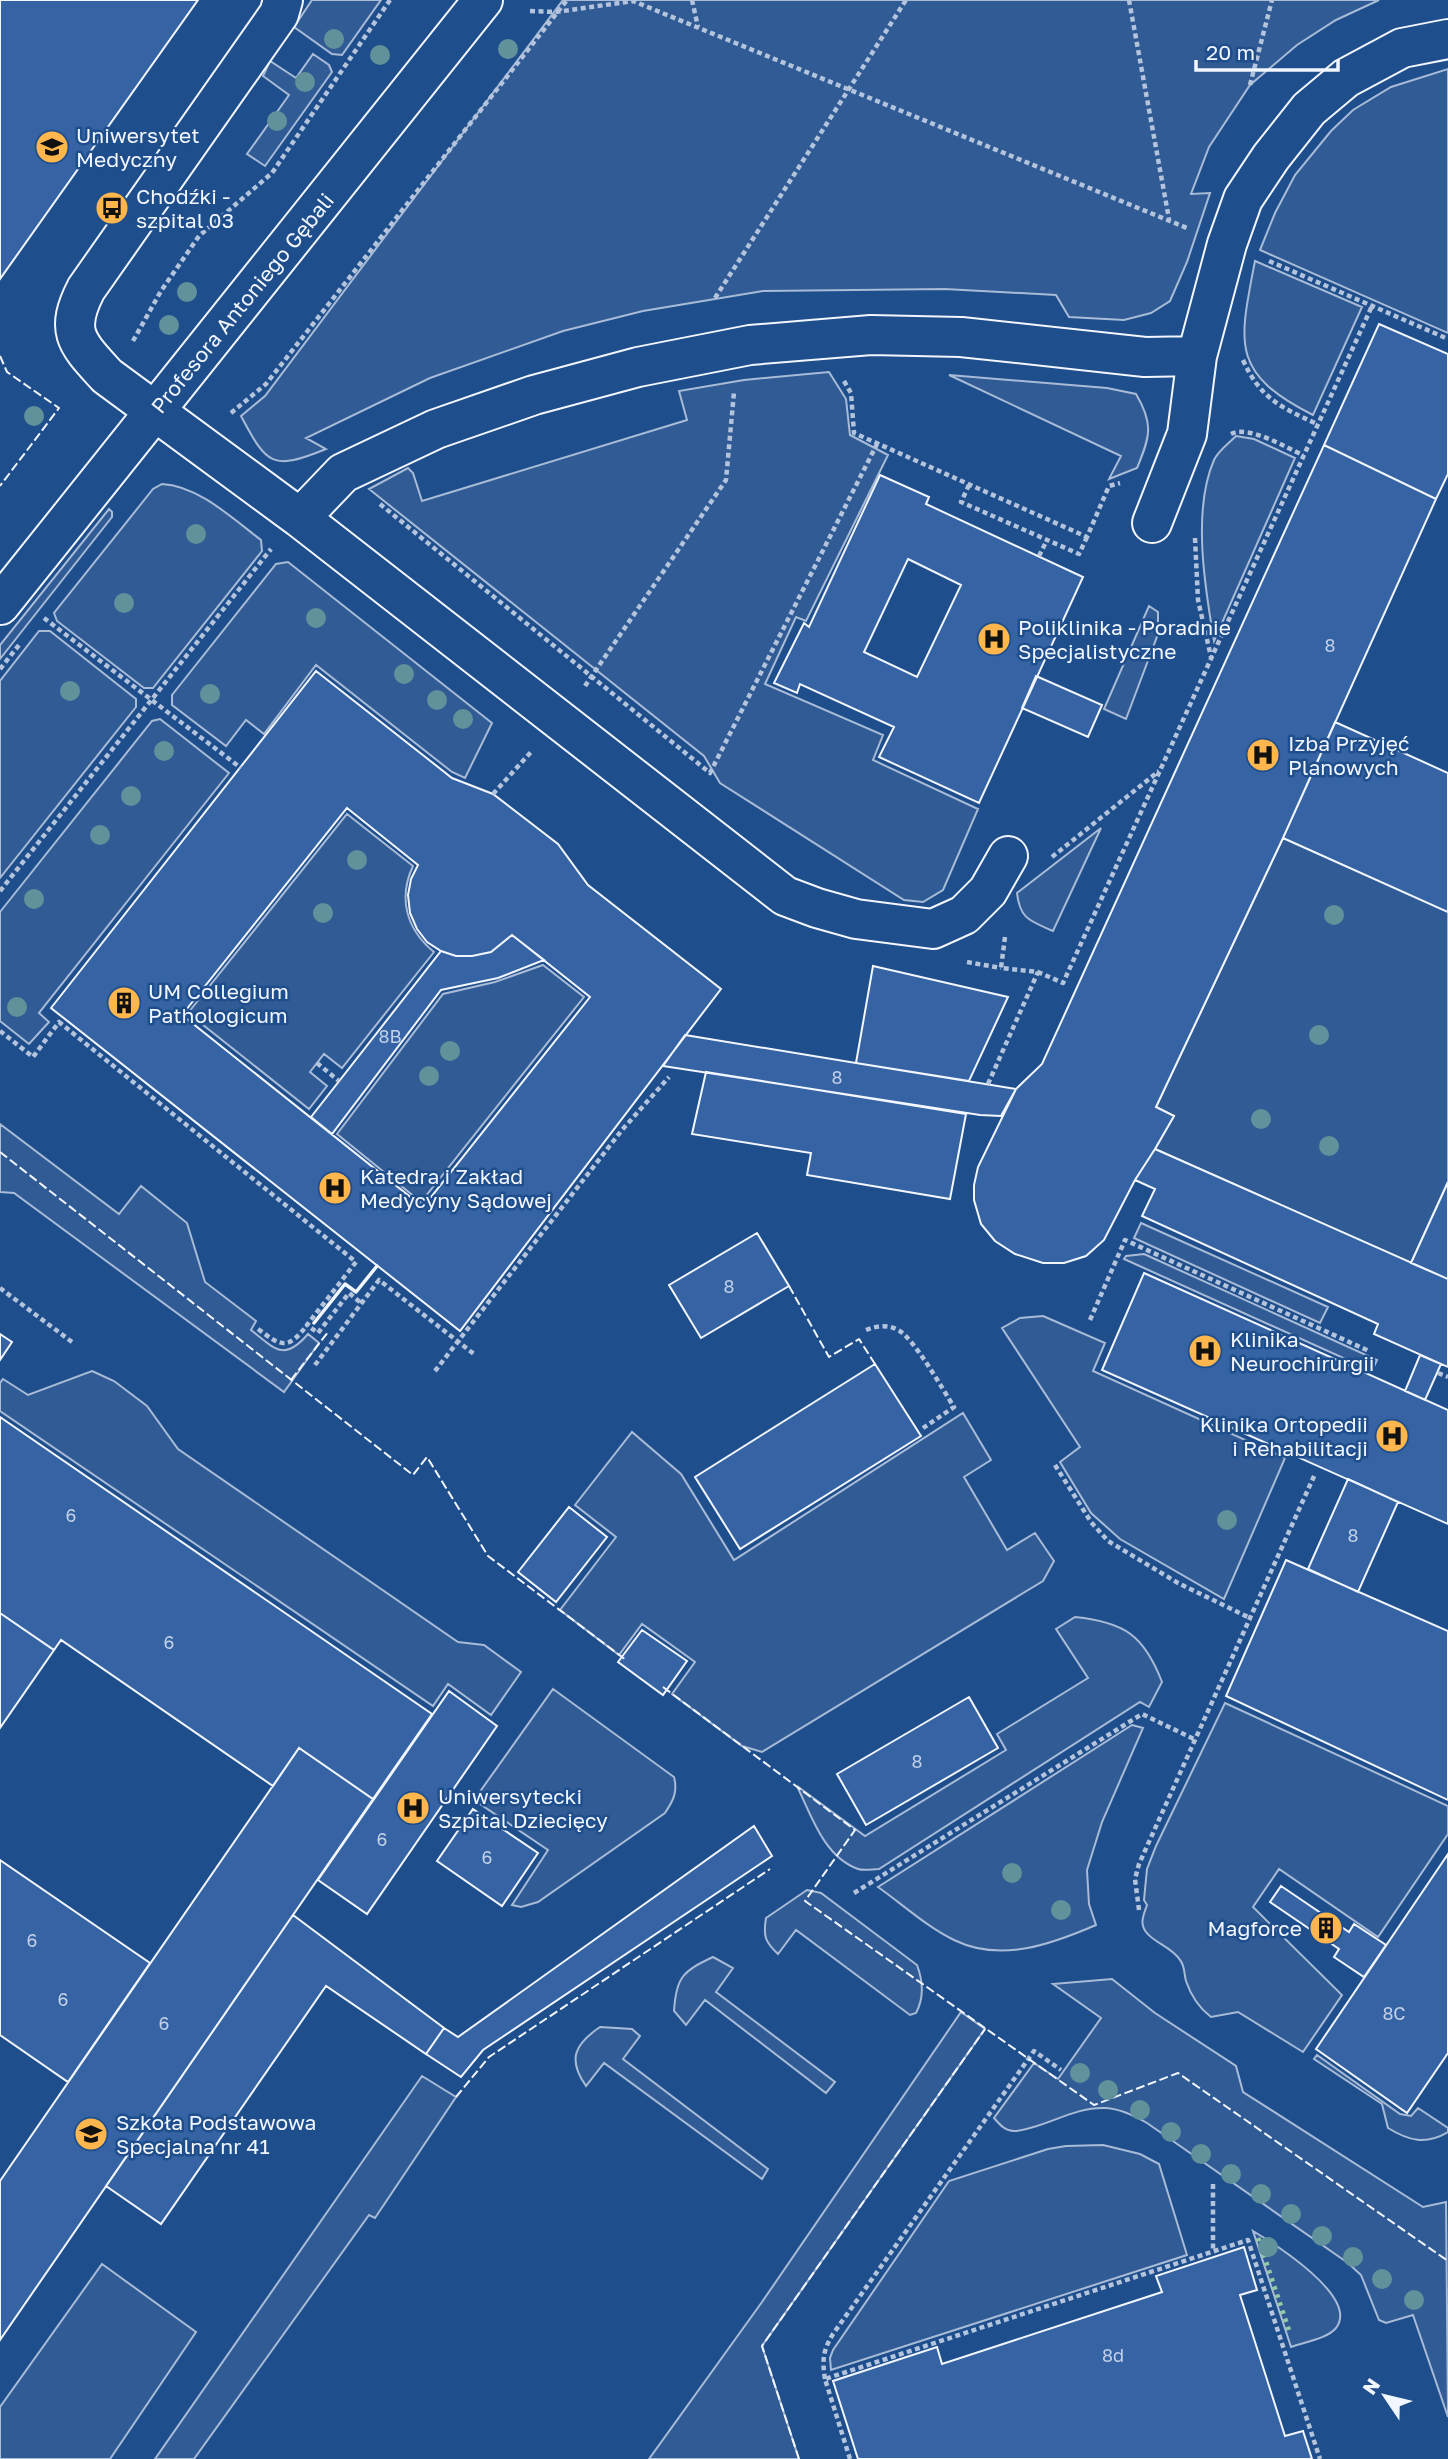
<svg xmlns="http://www.w3.org/2000/svg" width="1448" height="2459" viewBox="0 0 1448 2459" font-family="'Golos Text',sans-serif">
	<style>
		.green { fill: #305b95; stroke: #a8bbd7; stroke-width: 2 }
		.building { fill: #3563a3; stroke: #f2f6ff; stroke-width: 2; fill-rule: evenodd }
		.lines { fill: none; stroke-linecap: round; stroke-linejoin: round }
		.minor-casing { stroke: #f2f6ff; stroke-width: 42 }
		.path { stroke: #b3c4dc; stroke-width: 4.5; stroke-dasharray: 5 3.5; stroke-linecap: butt }
		.minor { stroke: #1f4e8c; stroke-width: 38 }
		.hedge { stroke: #97c8a6; stroke-width: 5; stroke-dasharray: 3.5 5; stroke-linecap: butt }
		.fence { stroke: #f2f6ff; stroke-width: 2; stroke-dasharray: 9 3.5; stroke-linecap: butt }
		.wall { stroke: #f2f6ff; stroke-width: 3.5 }
		.tree { fill: #61919a }
		.labels { text-anchor: middle; dominant-baseline: central; stroke-width: 5; stroke-linejoin: round; paint-order: stroke }
		.number-label { font-size: 18px; fill: #c3d1e8 }
		.poi-label { font-size: 21px; fill: #f2f6ff; stroke: #1f4e8c; text-anchor: start }
		.street-label { font-size: 21px; fill: #f2f6ff; stroke: #1f4e8c }
	</style>
	<rect width="100%" height="100%" fill="#1f4e8c"/>
	<path class="green" d="M312,0H381L342,55L332,54L294,27Z
		M563,0H1379L1336,20L1297,45L1250,85L1209,147L1191,194L1210,193L1187,262L1170,301L1151,313L1124,320L1069,317L1056,295L945,289L763,291L643,311L563,331L430,378L306,438L326,449C272,471 267,465 241,416L265,396Z
		M313,54L329,65L332,72L265,166L247,154L289,95L263,76L270,61L296,78Z
		M1448,69V333L1260,250L1275,213L1295,175L1331,131L1353,110L1391,87Z
		M1255,261L1362,307L1313,415C1230,373 1239,344 1255,261Z
		M829,372L846,399L850,435L888,455L806,621L796,617L765,684L883,735L873,760L978,809L943,890L923,902L904,900L720,783L704,756L369,489L408,468L413,473L422,501L687,420L679,391L744,380Z
		M949,375L1107,388L1136,394C1154,424 1150,437 1137,468L1109,479L1121,456Z
		M1236,436L1254,439L1295,458L1214,641C1205,588 1192,510 1214,460C1218,451 1229,443 1236,436Z
		M162,484C199,486 233,519 261,540L262,551L153,688H144L57,621L54,613L153,489Z
		M109,509L112,512V517L0,659V645Z
		M288,562L492,723L465,778L452,772L316,665L264,734L246,720L226,746L172,705V695L276,564Z
		M1149,606L1158,612V634L1126,719L1104,709Z
		M39,631H50L136,699V707L0,878V681Z
		M160,719L229,773L39,1013L49,1022L29,1044L0,1021V912L152,721Z
		M347,814L413,866C398,898 406,929 434,952L342,1068L324,1054L310,1072L327,1086L309,1109L188,1013Z
		M1101,828L1053,931C1031,921 1020,920 1017,893Z
		M1283,838L1448,912V1182L1411,1263L1155,1149L1174,1116L1156,1107Z
		M543,965L584,997L421,1202L337,1134L443,994L495,982Z
		M0,1124L119,1214L141,1186L187,1223L205,1282L256,1321L251,1330C275,1349 284,1362 308,1334L319,1343L284,1392L14,1193L0,1192Z
		M1141,1223L1328,1307L1320,1323L1134,1238Z
		M1144,1254L1377,1360L1372,1371L1124,1259L1126,1256Z
		M1043,1316L1105,1343L1093,1371L1285,1458L1224,1599L1120,1539L1091,1513L1060,1462L1080,1447L1002,1328L1020,1318Z
		M92,1371L114,1381L147,1406L178,1449L458,1642L484,1645L521,1672L491,1715L448,1684L433,1706L0,1411V1383L3,1379L28,1395Z
		M963,1413L991,1460L964,1477L1007,1550L1035,1533L1054,1561L1043,1581L762,1752L742,1746L672,1694L695,1662L642,1624L619,1655L560,1610L616,1537L575,1505L632,1432L681,1474L734,1560Z
		M1075,1617C1124,1622 1144,1635 1162,1682L1149,1707L1140,1702L879,1869C873,1869 864,1871 858,1869C824,1857 811,1815 797,1786L865,1836L1006,1750L997,1734L1088,1678L1056,1629Z
		M553,1689L674,1777C678,1792 673,1801 665,1813L538,1902L521,1907L512,1905L548,1850L474,1800Z
		M1225,1703L1448,1806V1834L1378,1937L1279,1869L1253,1907L1342,1995L1303,2052L1238,2012L1211,2017C1198,2007 1191,1996 1186,1981C1184,1974 1185,1966 1180,1960C1172,1947 1154,1943 1146,1932C1139,1923 1144,1914 1147,1905L1144,1900L1147,1869L1156,1846Z
		M1132,1725L1143,1728L1102,1822L1087,1870L1089,1904L1096,1925C1052,1944 1001,1963 954,1940C927,1927 902,1904 878,1887Z
		M807,1890L821,1893L917,1965C923,1981 924,1998 916,2013L910,2015L796,1930L778,1954C765,1942 763,1936 766,1918Z
		M713,1957L733,1968L716,1992L835,2082L826,2093L705,2000L686,2025L674,2011C676,1977 683,1971 713,1957Z
		M1112,1979L1155,2013L1236,2066L1243,2092L1423,2207L1446,2202L1448,2417L1413,2315L1386,2323L1379,2320L1361,2275L1348,2263L1147,2123C1135,2116 1121,2109 1106,2108C1075,2106 1045,2128 1016,2131C1006,2132 1000,2125 994,2118L1034,2063L1058,2079L1101,2018L1053,1984Z
		M961,2012L985,2029L762,2346L799,2459H649L762,2302Z
		M600,2027L632,2029L640,2036L623,2059L768,2169L762,2179L604,2063L586,2086C567,2059 575,2044 600,2027Z
		M1317,2055L1400,2114L1411,2116L1418,2108L1448,2128V2132C1426,2145 1409,2141 1388,2128L1382,2104L1314,2059Z
		M422,2076L456,2097L375,2218L369,2215L194,2459H155Z
		M1103,2145L1140,2154L1159,2164L1187,2255L831,2370L830,2358L833,2350L949,2181L1048,2149L1066,2146Z
		M1253,2231C1273,2243 1360,2297 1336,2328C1327,2339 1304,2342 1291,2347Z
		M102,2264L196,2332L110,2459H0V2407Z"/>
	<path class="building" d="M0,0H198L0,279Z
		M1379,324L1448,354V474L1436,499L1324,445Z
		M1324,445L1436,499L1283,838L1156,1107L1174,1116L1155,1149L1135,1180L1104,1240L1086,1256L1064,1263H1043L1015,1254L995,1241L981,1224L974,1200V1185L978,1167L1016,1089L1042,1064Z
		M880,475L929,497L926,504L1083,577L979,803L879,757L894,727L800,684L797,693L774,683L804,623L809,627ZM908,559L961,585L917,677L864,652Z
		M316,671L452,778L493,794L558,844L588,885L721,989L460,1331L51,1008ZM347,808L418,865L411,879L408,895L410,913L417,929L427,942L441,951L456,956H472L491,952L512,935L590,997L423,1207L182,1015Z
		M1036,676L1102,705L1088,737L1022,708Z
		M1335,722L1448,773V912L1283,838Z
		M512,935L544,960L498,978L441,990L332,1134L311,1117L441,951L456,956H472L491,952Z
		M873,966L1008,997L969,1081L856,1063Z
		M685,1035L856,1063L1016,1089L1001,1116L980,1115L663,1066Z
		M706,1072L966,1114L950,1199L807,1175L811,1153L692,1134Z
		M1155,1149L1448,1279V1367L1374,1334L1378,1324L1142,1216L1155,1189L1135,1180Z
		M1448,1182V1279L1411,1263Z
		M757,1233L789,1286L701,1338L669,1285Z
		M1144,1273L1448,1410V1524L1102,1370Z
		M0,1334L12,1342L0,1360Z
		M1420,1355L1441,1364L1425,1400L1405,1391Z
		M875,1364L921,1436L740,1549L695,1477Z
		M0,1417L432,1714L373,1799L299,1748L273,1786L61,1640L54,1650L0,1613Z
		M1348,1479L1398,1502L1358,1592L1308,1569Z
		M569,1507L607,1537L556,1602L518,1572Z
		M1286,1560L1448,1631V1800L1226,1696Z
		M0,1613L54,1650L0,1728Z
		M642,1630L687,1661L663,1695L618,1662Z
		M449,1691L497,1726L367,1914L318,1880Z
		M969,1697L998,1748L866,1825L837,1774Z
		M299,1748L373,1799L0,2340V2181Z
		M473,1809L538,1853L502,1906L437,1861Z
		M754,1826L772,1856L483,2050L461,2077L426,2054L444,2028L458,2037Z
		M1448,1854V2053L1407,2113L1316,2049Z
		M0,1860L150,1963L68,2082L0,2035Z
		M1281,1886L1349,1932L1354,1924L1386,1945L1364,1977L1334,1957L1339,1949L1270,1902Z
		M293,1915L444,2028L426,2054L326,1986L161,2224L106,2186Z
		M1244,2247L1257,2290L1240,2295L1285,2436L1303,2431L1312,2459H858L833,2381L937,2347L942,2364L1162,2292L1156,2276Z"/>
	<g class="lines">
		<defs>
			<path id="minor" d="M283,0L279,14L86,289C64,332 77,343 107,376L300,518L785,896L817,908L856,919L933,929L964,915L988,891L1008,856
				M300,518L343,473L436,429L534,395L638,367L750,345L871,335L961,337L1145,357L1197,356
				M1152,523L1187,434L1197,356L1227,244L1243,199L1271,157L1309,109L1346,78L1402,48L1448,39
				M0,605L483,0"/>
		</defs>
		<use href="#minor" class="minor-casing"/>
		<path class="path" d="M692,0L698,27
			M1129,0L1169,219
			M530,11L556,12L633,1L1187,228
			M1250,85L1272,0
			M1269,261L1448,339
			M715,298L906,0
			M133,341L161,291L199,236L272,173L390,0
			M1243,360C1260,398 1280,407 1317,424
			M844,381L851,393L854,433L1087,537L1109,486L1120,483
			M231,413L266,384L567,0
			M1231,434C1249,425 1285,447 1303,455
			M969,485L961,502L1079,554L1087,537
			M380,504L710,773L877,444
			M1195,538L1198,600L1211,657
			M1039,556L1047,540
			M44,618L241,768
			M0,669L19,645
			M585,686L726,480L734,392
			M493,794L531,752
			M1052,857L1159,771
			M0,891L271,549
			M1005,937L1001,968L1038,972L1063,983L1372,306
			M967,962L1001,968
			M0,1031L33,1057L59,1022L356,1262L307,1325L318,1333L349,1293L361,1303
			M317,1063L339,1081
			M988,1084L1038,972
			M0,1288L72,1342
			M1090,1320L1125,1240L1369,1351
			M258,1329C282,1347 288,1350 307,1325
			M866,1330C876,1326 887,1324 898,1330C914,1338 943,1390 954,1407L923,1428
			M315,1365L379,1280L474,1354
			M435,1371L622,1130L669,1077
			M1438,1373L1448,1377
			M1055,1465L1091,1522L1108,1541L1178,1583L1250,1618
			M854,1893L1142,1714L1196,1740
			M1139,1910L1135,1879L1139,1864L1315,1474
			M1213,2184V2251
			M825,2379C822,2360 823,2350 833,2334L1034,2051L1061,2070
			M850,2459L825,2379L1248,2240L1320,2459"/>
		<use href="#minor" class="minor"/>
		<path class="hedge" d="M1258,2238L1290,2334"/>
		<path class="fence" d="M0,356L7,372L59,408L0,486
			M0,1152L413,1475L427,1457L488,1556L626,1660
			M789,1286L829,1357L859,1339L875,1364
			M291,1380L328,1332
			M663,1687L855,1830L805,1901L1094,2105L1178,2073L1448,2261
			M456,2097L489,2057L770,1869
			M799,2459L762,2346L985,2029"/>
		<path class="wall" d="M314,1323L345,1284L356,1292L377,1266"/>
	</g>
	<g class="tree">
		<circle cx="334" cy="39" r="10"/>
		<circle cx="508" cy="49" r="10"/>
		<circle cx="380" cy="55" r="10"/>
		<circle cx="305" cy="82" r="10"/>
		<circle cx="277" cy="121" r="10"/>
		<circle cx="187" cy="292" r="10"/>
		<circle cx="169" cy="325" r="10"/>
		<circle cx="34" cy="416" r="10"/>
		<circle cx="196" cy="534" r="10"/>
		<circle cx="124" cy="603" r="10"/>
		<circle cx="316" cy="618" r="10"/>
		<circle cx="404" cy="674" r="10"/>
		<circle cx="70" cy="691" r="10"/>
		<circle cx="210" cy="694" r="10"/>
		<circle cx="437" cy="700" r="10"/>
		<circle cx="463" cy="719" r="10"/>
		<circle cx="164" cy="751" r="10"/>
		<circle cx="131" cy="796" r="10"/>
		<circle cx="100" cy="835" r="10"/>
		<circle cx="357" cy="860" r="10"/>
		<circle cx="34" cy="899" r="10"/>
		<circle cx="323" cy="913" r="10"/>
		<circle cx="1334" cy="915" r="10"/>
		<circle cx="17" cy="1007" r="10"/>
		<circle cx="1319" cy="1035" r="10"/>
		<circle cx="450" cy="1051" r="10"/>
		<circle cx="429" cy="1076" r="10"/>
		<circle cx="1261" cy="1119" r="10"/>
		<circle cx="1329" cy="1146" r="10"/>
		<circle cx="1227" cy="1520" r="10"/>
		<circle cx="1012" cy="1873" r="10"/>
		<circle cx="1061" cy="1910" r="10"/>
		<circle cx="1080" cy="2073" r="10"/>
		<circle cx="1108" cy="2090" r="10"/>
		<circle cx="1140" cy="2110" r="10"/>
		<circle cx="1171" cy="2132" r="10"/>
		<circle cx="1201" cy="2154" r="10"/>
		<circle cx="1231" cy="2174" r="10"/>
		<circle cx="1261" cy="2194" r="10"/>
		<circle cx="1291" cy="2214" r="10"/>
		<circle cx="1322" cy="2236" r="10"/>
		<circle cx="1268" cy="2247" r="10"/>
		<circle cx="1353" cy="2257" r="10"/>
		<circle cx="1382" cy="2279" r="10"/>
		<circle cx="1414" cy="2300" r="10"/>
	</g>
	<defs>
		<symbol id="university-disc" viewBox="-11 -11 22 22"><circle r="9.5" fill="#ffb74d" stroke="#1f4e8c"/><path d="M0-5L7-2L0 1L-7-2ZM-4 1L0 2.5L4 1V4Q0 6-4 4Z" fill="#111"/></symbol>
		<symbol id="bus-disc" viewBox="-11 -11 22 22"><circle r="9.5" fill="#ffb74d" stroke="#1f4e8c"/><path d="M-5-6H5V4H4V6H2V4H-2V6H-4V4H-5ZM-3.5-4V0h7V-4ZM-3.5 1.2v1.5H-2V1.2ZM2 1.2v1.5H3.5V1.2Z" fill="#111"/></symbol>
		<symbol id="hospital-disc" viewBox="-11 -11 22 22"><circle r="9.5" fill="#ffb74d" stroke="#1f4e8c"/><path d="M-5-5h3v3.5h4V-5h3V5h-3V1.5h-4V5h-3Z" fill="#111"/></symbol>
		<symbol id="building-disc" viewBox="-11 -11 22 22"><circle r="9.5" fill="#ffb74d" stroke="#1f4e8c"/><path d="M-4-6H4V6H1V3H-1V6H-4ZM-2.5-4.3h1.7v1.8h-1.7ZM.8-4.3h1.7v1.8H.8ZM-2.5-1h1.7V.8h-1.7ZM.8-1h1.7V.8H.8Z" fill="#111"/></symbol>
		<symbol id="school-disc" viewBox="-11 -11 22 22"><circle r="9.5" fill="#ffb74d" stroke="#1f4e8c"/><path d="M0-5L7-2L0 1L-7-2ZM-4 1L0 2.5L4 1V4Q0 6-4 4Z" fill="#111"/></symbol>
	</defs>
	<g fill-rule="evenodd">
		<use href="#university-disc" x="33" y="128" width="38" height="38"/>
		<use href="#bus-disc" x="93" y="189" width="38" height="38"/>
		<use href="#hospital-disc" x="975" y="620" width="38" height="38"/>
		<use href="#hospital-disc" x="1244" y="736" width="38" height="38"/>
		<use href="#building-disc" x="105" y="984" width="38" height="38"/>
		<use href="#hospital-disc" x="316" y="1169" width="38" height="38"/>
		<use href="#hospital-disc" x="1186" y="1332" width="38" height="38"/>
		<use href="#hospital-disc" x="1373" y="1417" width="38" height="38"/>
		<use href="#hospital-disc" x="394" y="1789" width="38" height="38"/>
		<use href="#building-disc" x="1307" y="1909" width="38" height="38"/>
		<use href="#school-disc" x="72" y="2115" width="38" height="38"/>
	</g>
	<g class="labels">
		<g class="number-label">
			<text x="1330" y="645">8</text>
			<text x="390" y="1036">8B</text>
			<text x="837" y="1077">8</text>
			<text x="729" y="1286">8</text>
			<text x="71" y="1515">6</text>
			<text x="1353" y="1535">8</text>
			<text x="169" y="1642">6</text>
			<text x="917" y="1761">8</text>
			<text x="382" y="1839">6</text>
			<text x="487" y="1857">6</text>
			<text x="32" y="1940">6</text>
			<text x="63" y="1999">6</text>
			<text x="1394" y="2013">8C</text>
			<text x="164" y="2023">6</text>
			<text x="1113" y="2355">8d</text>
		</g>
		<g class="poi-label">
			<text x="76" y="135">Uniwersytet<tspan x="76" dy="24">Medyczny</tspan></text>
			<text x="136" y="196">Chodźki -<tspan x="136" dy="24">szpital 03</tspan></text>
			<text x="1018" y="627">Poliklinika - Poradnie<tspan x="1018" dy="24">Specjalistyczne</tspan></text>
			<text x="1288" y="743">Izba Przyjęć<tspan x="1288" dy="24">Planowych</tspan></text>
			<text x="148" y="991">UM Collegium<tspan x="148" dy="24">Pathologicum</tspan></text>
			<text x="360" y="1176">Katedra i Zakład<tspan x="360" dy="24">Medycyny Sądowej</tspan></text>
			<text x="1230" y="1339">Klinika<tspan x="1230" dy="24">Neurochirurgii</tspan></text>
			<text x="1368" y="1424" text-anchor="end">Klinika Ortopedii<tspan x="1368" dy="24">i Rehabilitacji</tspan></text>
			<text x="438" y="1796">Uniwersytecki<tspan x="438" dy="24">Szpital Dziecięcy</tspan></text>
			<text x="1302" y="1928" text-anchor="end">Magforce</text>
			<text x="116" y="2122">Szkoła Podstawowa<tspan x="116" dy="24">Specjalna nr 41</tspan></text>
		</g>
		<g class="street-label">
			<text transform="translate(242 303) rotate(-51)">Profesora Antoniego Gębali</text>
		</g>
	</g>
	<g transform="translate(1385 2396) rotate(305)" stroke="#1f4e8c" stroke-width="5" paint-order="stroke">
	<path d="M0-5L12 26L0 18L-12 26Z" fill="#f2f6ff"/>
	<text y="-10" font-size="19" font-weight="bold" text-anchor="middle" fill="#f2f6ff">N</text>
	</g>
	<path d="M1196 60v10h142v-10" fill="none" stroke="#f2f6ff" stroke-width="3.5"/>
	<text x="1206" y="60" font-size="21" fill="#f2f6ff" stroke="#1f4e8c" stroke-width="5" paint-order="stroke">20 m</text>
</svg>
